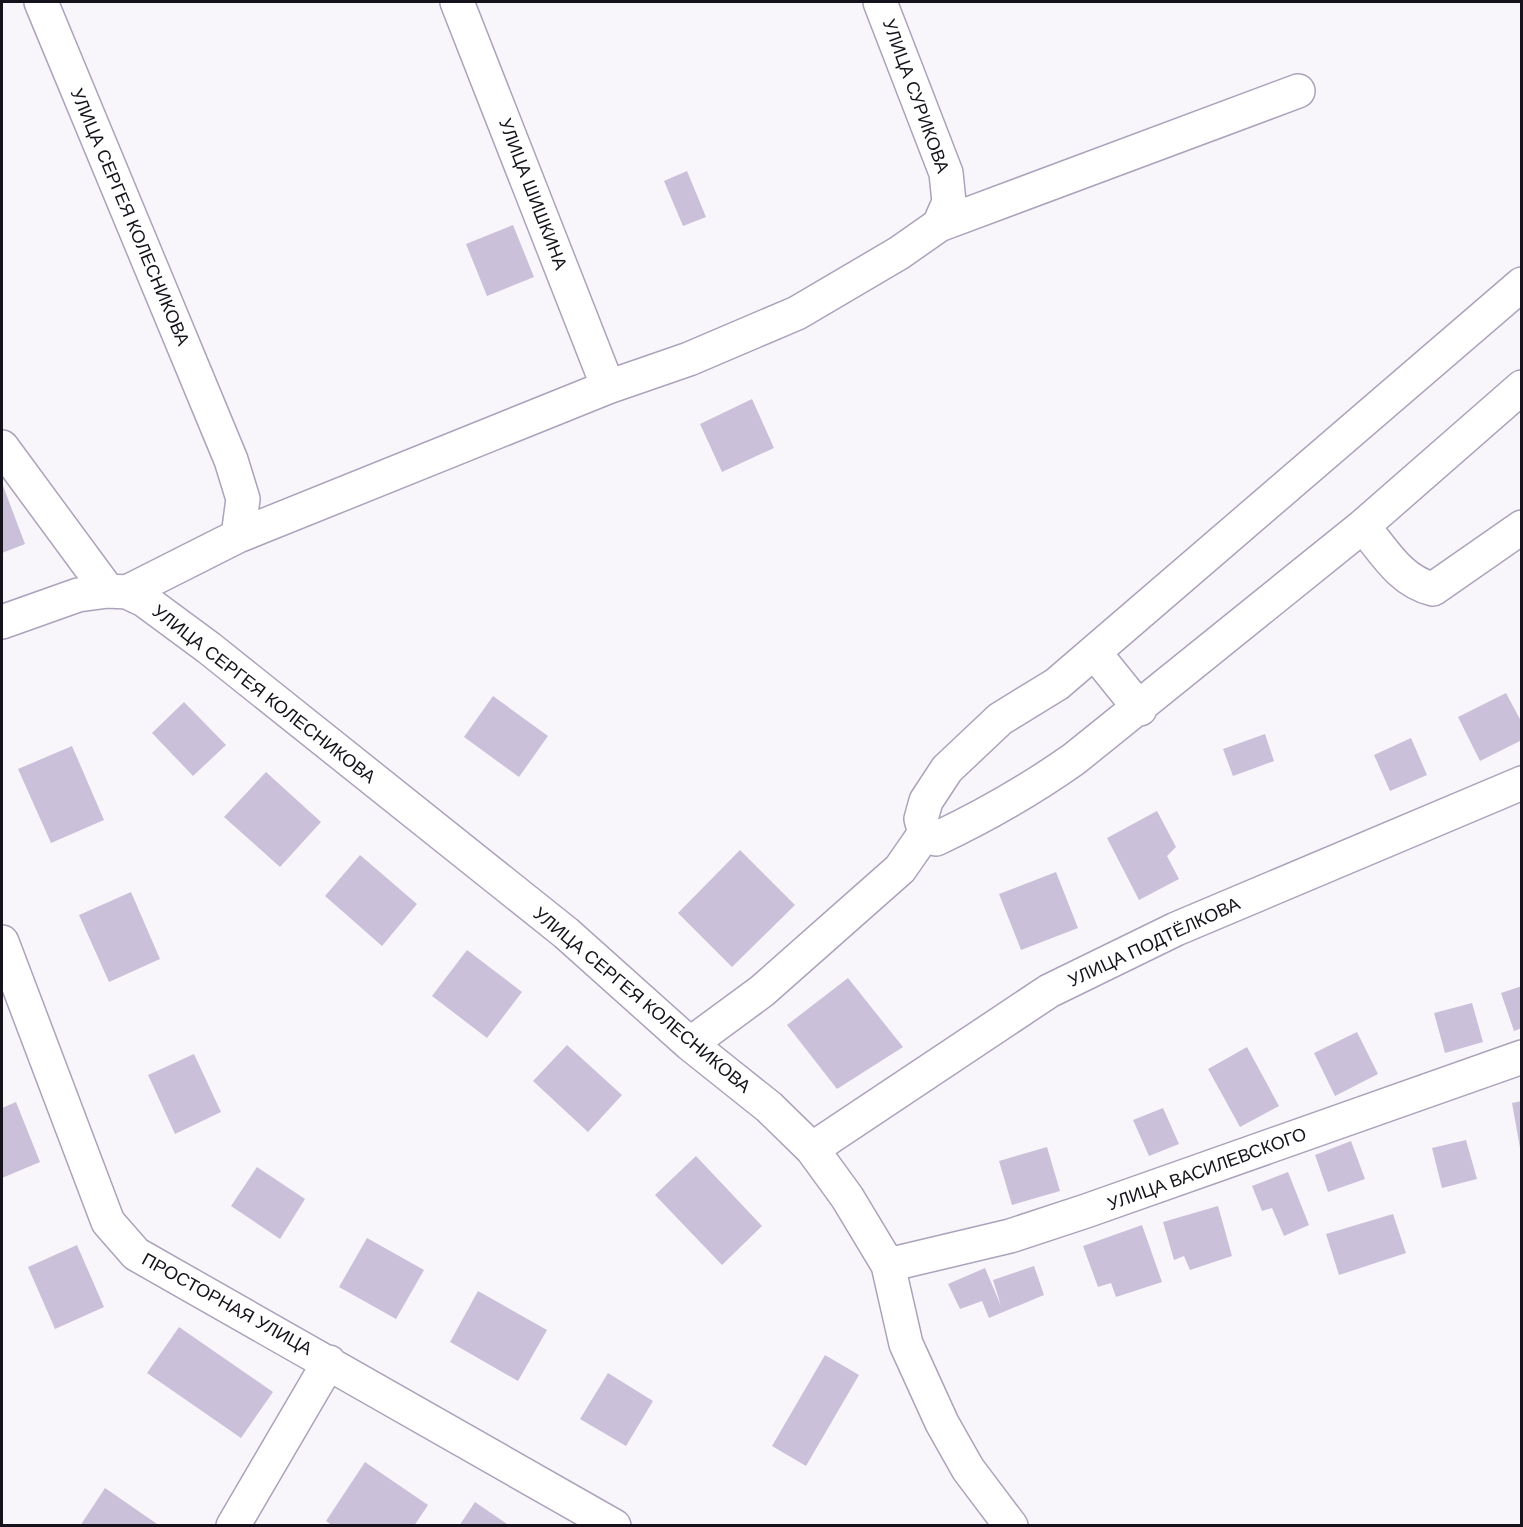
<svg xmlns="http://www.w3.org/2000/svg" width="1523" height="1527" viewBox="0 0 1523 1527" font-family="Helvetica,sans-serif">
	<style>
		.building { fill: #cbc0da }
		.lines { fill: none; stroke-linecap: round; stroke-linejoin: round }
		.minor-casing { stroke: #aca2bb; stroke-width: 36 }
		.minor { stroke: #fff; stroke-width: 33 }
		.labels { text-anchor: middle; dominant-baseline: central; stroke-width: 5; stroke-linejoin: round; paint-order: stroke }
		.street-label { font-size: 18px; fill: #16121b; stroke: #fff }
	</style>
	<rect width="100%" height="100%" fill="#f8f6fb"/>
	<path class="building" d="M687,171L706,217L683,226L664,181Z
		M513,225L534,277L487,296L466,244Z
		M752,399L774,448L722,472L700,424Z
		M2,483L25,544L2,553Z
		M1506,693L1522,723V740L1480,761L1458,717Z
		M493,696L548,736L519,777L464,737Z
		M184,702L226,745L193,776L152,733Z
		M1265,734L1274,761L1233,776L1223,749Z
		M1411,738L1427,775L1390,791L1374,755Z
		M72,746L104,820L51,843L18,769Z
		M266,772L321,822L280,867L224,817Z
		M1157,811L1176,847L1167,856L1179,879L1139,900L1107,838Z
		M740,850L795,905L732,967L678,913Z
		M360,855L417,904L382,946L325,896Z
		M1056,872L1078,928L1021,950L999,894Z
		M131,892L160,959L109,982L79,915Z
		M467,950L522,992L487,1038L432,996Z
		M848,978L903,1047L837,1089L787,1025Z
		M1522,986V1028L1514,1031L1501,993Z
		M1472,1003L1483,1042L1445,1053L1434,1013Z
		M1357,1032L1378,1074L1335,1096L1314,1053Z
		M567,1045L622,1095L588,1132L533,1081Z
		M1247,1047L1279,1106L1240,1127L1208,1069Z
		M194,1054L221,1112L175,1134L148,1075Z
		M1522,1101V1148H1520L1512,1103Z
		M16,1102L40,1162L2,1178V1108Z
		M1163,1108L1179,1144L1149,1156L1133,1120Z
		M1466,1140L1477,1179L1442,1188L1432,1148Z
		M1351,1141L1365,1179L1328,1192L1315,1155Z
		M1047,1147L1060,1191L1012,1205L999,1161Z
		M696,1156L762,1226L722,1265L655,1195Z
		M257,1167L305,1199L280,1239L231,1206Z
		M1288,1172L1309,1225L1284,1236L1272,1208L1262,1211L1252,1186Z
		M1218,1206L1232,1256L1190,1270L1184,1256L1174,1260L1163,1222Z
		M1393,1214L1406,1253L1339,1275L1326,1234Z
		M1142,1225L1162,1282L1116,1297L1111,1283L1098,1287L1083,1246Z
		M367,1238L424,1270L396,1319L339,1287Z
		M77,1245L104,1307L55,1329L28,1267Z
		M1034,1266L1044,1295L989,1318L982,1301L960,1309L948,1284L985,1268L1001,1306L993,1280Z
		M478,1291L547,1330L518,1381L450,1342Z
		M179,1327L273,1392L241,1438L147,1373Z
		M825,1355L859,1375L806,1466L772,1446Z
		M608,1373L653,1401L626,1446L580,1419Z
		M365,1462L428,1505L414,1526H333L326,1521Z
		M105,1488L160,1526H80Z
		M475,1502L510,1526H459Z"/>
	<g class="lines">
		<defs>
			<path id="minor" d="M41,2L231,460L243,499L238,536
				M457,2L608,387
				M880,2L946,173L949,202L939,225
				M2,447L108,591
				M1363,526C1384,551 1400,581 1433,589L1522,527
				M127,592L238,536L608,387L689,359L797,313L899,253L939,225L1298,91
				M2,622L78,595L108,591L127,592L144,600L209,648L566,933L690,1044L769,1107L812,1149L847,1197L888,1265L906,1344L942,1423L968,1469L1011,1526
				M1094,652L1140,709
				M925,833L921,819L926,801L947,769L1000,719L1057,684L1522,284
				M2,942L108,1222L136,1254L614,1526
				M690,1044L762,991L900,869L925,833L936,839C985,816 1030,790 1074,759L1363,526L1522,387
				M812,1149L1049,991L1176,929L1522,783
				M888,1265L1010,1236L1086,1211L1522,1057
				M233,1526L329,1362"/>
		</defs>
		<use href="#minor" class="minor-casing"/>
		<use href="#minor" class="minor"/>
	</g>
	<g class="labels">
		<g class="street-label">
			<text transform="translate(916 96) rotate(70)">УЛИЦА СУРИКОВА</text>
			<text transform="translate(533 194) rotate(69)">УЛИЦА ШИШКИНА</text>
			<text transform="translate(130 217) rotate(67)">УЛИЦА СЕРГЕЯ КОЛЕСНИКОВА</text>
			<text transform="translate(264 694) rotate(38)">УЛИЦА СЕРГЕЯ КОЛЕСНИКОВА</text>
			<text transform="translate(1154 942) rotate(-25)">УЛИЦА ПОДТЁЛКОВА</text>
			<text transform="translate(642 1000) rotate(40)">УЛИЦА СЕРГЕЯ КОЛЕСНИКОВА</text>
			<text transform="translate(1207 1169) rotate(-20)">УЛИЦА ВАСИЛЕВСКОГО</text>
			<text transform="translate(227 1304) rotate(29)">ПРОСТОРНАЯ УЛИЦА</text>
		</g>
	</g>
	<rect width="1523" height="1527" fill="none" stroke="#16121b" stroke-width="6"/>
</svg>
